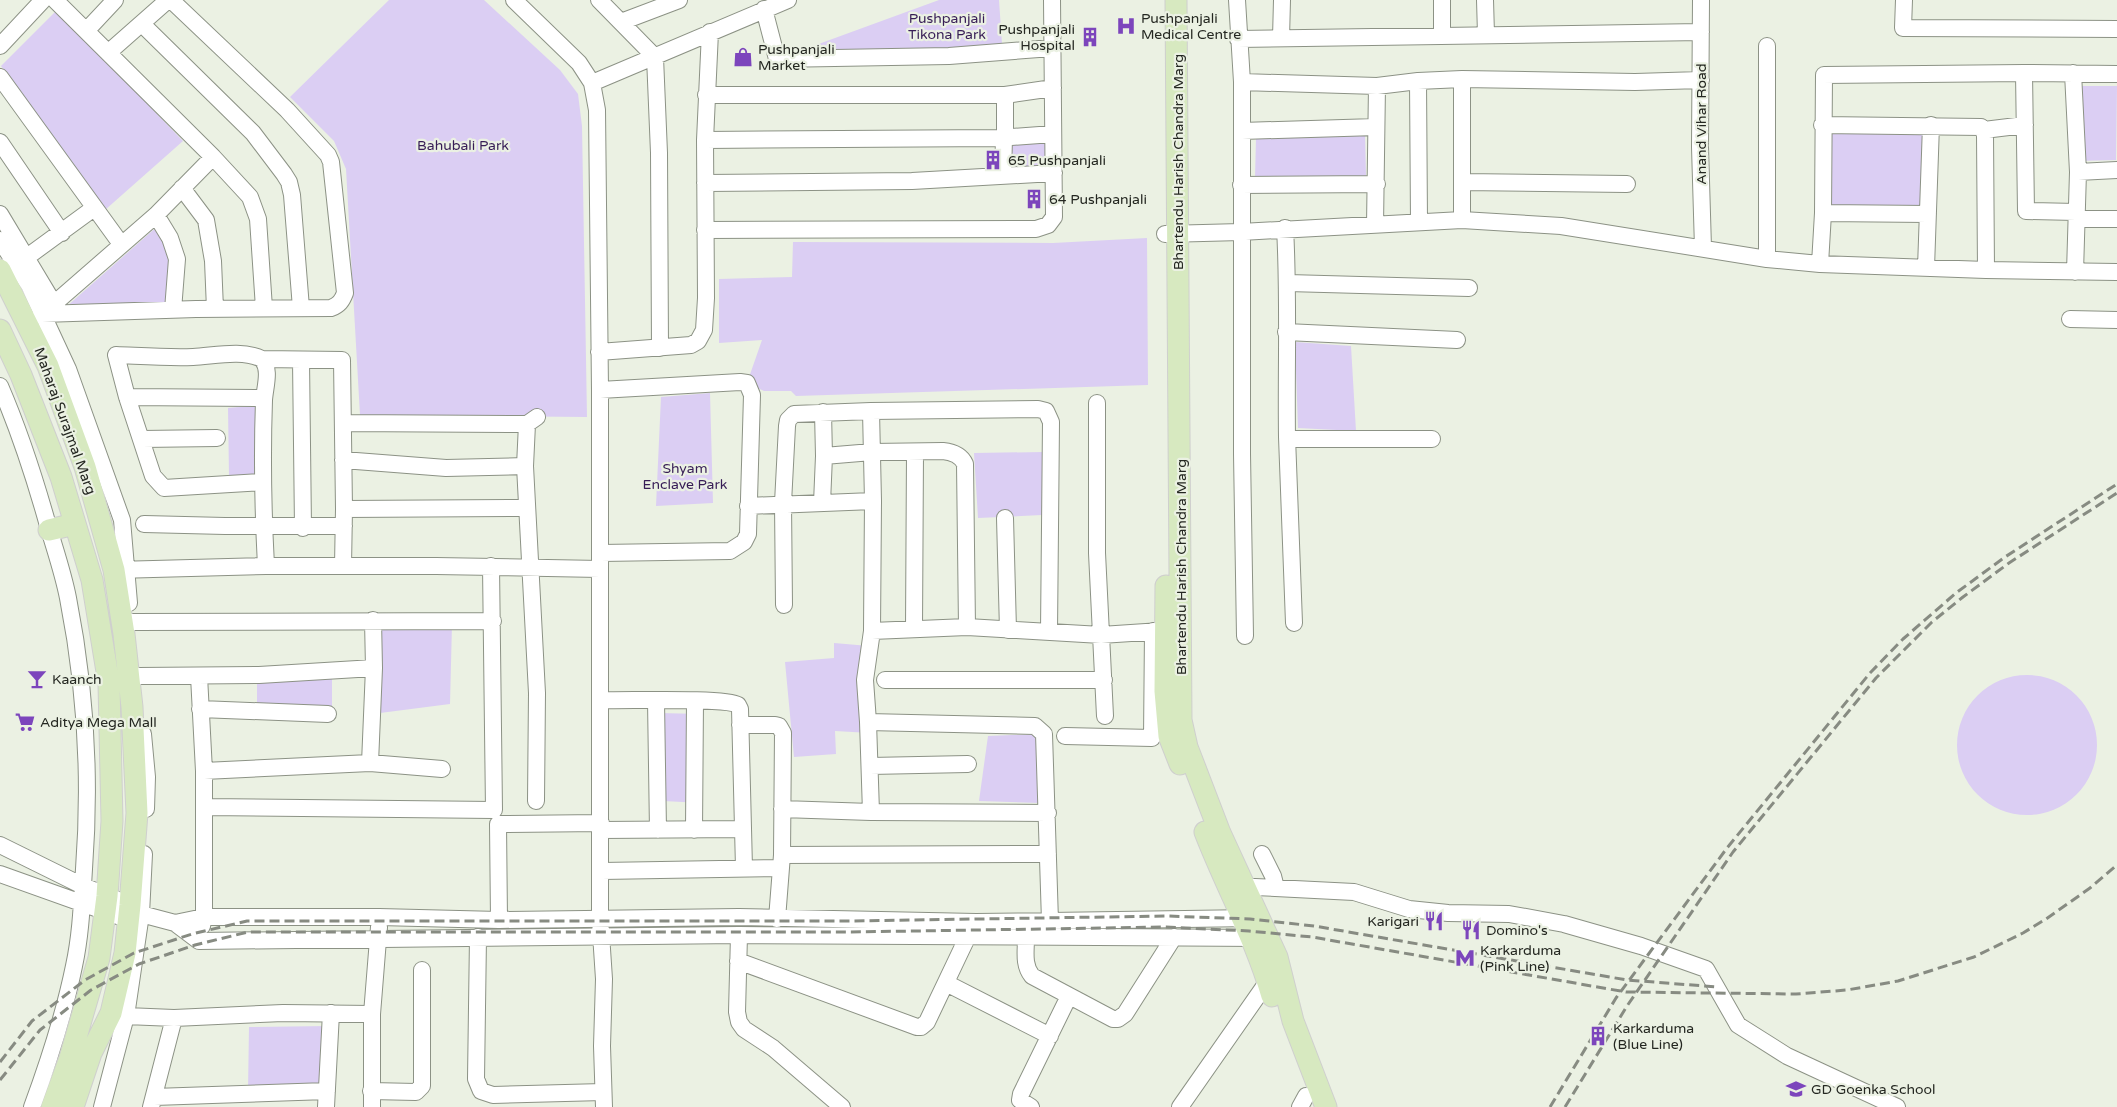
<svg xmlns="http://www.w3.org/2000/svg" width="2117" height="1107" viewBox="0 0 2117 1107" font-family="'Varela Round',sans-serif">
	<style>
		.green { fill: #dbcef3 }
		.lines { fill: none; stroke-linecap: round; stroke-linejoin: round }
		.minor-casing { stroke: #8c9285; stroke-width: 18 }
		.major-casing { stroke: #cfcfce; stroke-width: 23 }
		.minor { stroke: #fff; stroke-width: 16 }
		.major { stroke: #d7e9c0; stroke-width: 21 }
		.rail { stroke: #878b82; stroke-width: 3; stroke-dasharray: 10 5; stroke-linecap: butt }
		.labels { text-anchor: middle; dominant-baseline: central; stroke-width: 4.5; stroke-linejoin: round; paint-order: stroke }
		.park-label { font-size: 14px; fill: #371d56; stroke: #ebf1e3 }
		.poi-label { font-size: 14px; fill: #242721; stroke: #ebf1e3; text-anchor: start }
		.street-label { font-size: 14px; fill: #242721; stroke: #ebf1e3 }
	</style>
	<rect width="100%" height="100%" fill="#ebf1e3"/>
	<path class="green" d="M389,0H484L560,70L578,94L582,126L587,417L360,415L346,169L334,141L290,97Z
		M939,0H999L1002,44L941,54L794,53Z
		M57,10L183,141L105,210L1,66Z
		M2079,86H2117L2116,160L2077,161Z
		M1826,133L1927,135L1925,207L1824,205Z
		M1365,134L1366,176L1255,178L1256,138Z
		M1045,137L1046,172L1011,173L1010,139Z
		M160,224L177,244L176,306L66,307Z
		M1147,238L1148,385L796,396L791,391H764L747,383L762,340L719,343V279L792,277L793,242L1053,243Z
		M1295,342L1351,346L1356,431L1298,428Z
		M710,393L713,503L656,506L661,397Z
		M263,405L264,473L229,476L228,408Z
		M1044,452L1042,515L978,518L974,453Z
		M452,624L450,704L380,713L382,629Z
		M834,643L869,646L870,733L835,731L836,754L794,757L785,662L834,658Z
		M257,674H332V707L257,711Z
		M1957 745a70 70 0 1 1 140 0a70 70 0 1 1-140 0Z
		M659,713L701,714L702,803L663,801Z
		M1040,734L1039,803L979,801L988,736Z
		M329,1026L327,1090L248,1091L249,1027Z"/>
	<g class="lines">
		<defs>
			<path id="minor" d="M55,0L213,157L250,197L258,219L264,308
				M514,0L579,63L592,83L597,110L600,390V919L604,979L602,1046L604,1107
				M599,0L655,57L659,153L660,348
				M1237,0L1242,82V454L1245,636
				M1485,0L1486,34
				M1701,0L1700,147L1703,248
				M1904,0L1903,28L2117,29
				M764,9L777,59L949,56L1052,48
				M621,22L679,0
				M142,24L253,133L284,174L289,182L292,195L301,308
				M86,31L115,0
				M1442,35V0
				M1281,38L1282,0
				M1238,39L1701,32
				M0,46L43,0
				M109,52L168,0
				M2024,73L2026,211L2076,212
				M2073,73L2078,172L2075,272
				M2117,74L2024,73L1824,75L1823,213L1820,264L1986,270L2117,272
				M0,77L121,244
				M1462,79V220
				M1418,81L1419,222
				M1242,82L1377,86L1418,81L1462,79L1635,82L1701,80
				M592,83L788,0
				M706,95H1005L1053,88
				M1005,95V137
				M1822,125L1981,127L1985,134L1986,270
				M1984,130L2025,125
				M1242,131L1376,127
				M705,140L998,138L1053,134
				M0,142L62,233
				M2078,172L2117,170
				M1003,176L1004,138
				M1462,182L1627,184
				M705,183L912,181L1054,173
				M1241,185L1377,184
				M182,188L206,220L213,261L215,309
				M1823,213L1928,214
				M0,214L54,304
				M156,215L170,238L177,259L173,310
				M2077,219H2117
				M1375,225L1377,86
				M1285,228C1289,298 1286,367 1287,437C1289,499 1292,561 1294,623
				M705,230L1036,229L1048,225L1054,217L1052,0
				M1165,234L1241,232L1462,220L1561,226L1767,259L1820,264
				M0,240L29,285L68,369L122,520L129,603
				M27,257L94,208
				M1767,259V46
				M1926,268L1931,125
				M1288,283L1469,288
				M42,314L196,309L331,308C339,305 342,301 345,293L331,162L328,155L287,110L171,0
				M40,316L156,215L213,157
				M2070,319L2117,320
				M1286,332L1457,340
				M599,352L691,345L698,341L704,330L706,298L705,140L710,32
				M262,359C271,370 265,386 264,400C262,455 263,510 266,566
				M301,360L303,528
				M0,386C19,430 34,476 47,522C54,547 63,572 68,598C86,689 91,776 84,869C82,901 81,934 74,966C64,1015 49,1061 32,1107
				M600,390L740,382L747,383L752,395L748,534L744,542L730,551L601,553
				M127,397L264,398
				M1097,403V553L1105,716
				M343,423L527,424
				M142,439L217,438
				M1287,439H1432
				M824,456L872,452L943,451C952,452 961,455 965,464L967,627
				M343,460L446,468L525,466
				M262,482L164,488L153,476L127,397L116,355C141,356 167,358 193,357C214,356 242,349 262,359L342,360L344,509L343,566
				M822,503L824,456L823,412
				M748,506L873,501
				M344,509L527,508
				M1005,518L1008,630
				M144,524L225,526H344
				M116,570L266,566H436L600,569
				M784,605L783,503L787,426L788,420L794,414L871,411L1038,409L1046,411L1051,422L1049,632
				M131,622L493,621
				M914,629L915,453
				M872,631L967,627L1101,635L1176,630
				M138,676L259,675L374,668
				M199,676L204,771V917L202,926
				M885,680H1104
				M601,700C623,701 725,697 738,705L740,709L744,868
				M656,701L658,830
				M200,709L328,714
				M868,722L865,680L872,631L873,501L871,411
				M740,725H775L779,726L783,733L782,855L777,919
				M143,734L147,777L146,809
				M1065,736L1152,738L1153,631
				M370,763L374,668L373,620
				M870,766L968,764
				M204,771L370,763L442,769
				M536,801L537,693L525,466L527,424L537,417
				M204,807L494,810L491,566
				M782,809L871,812L1048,813
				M871,812L868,722L1035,726L1044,734L1050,921
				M601,830L742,829
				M694,830L695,701
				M0,845L83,886L130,905L141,914L175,923L199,941L739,935L1262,938
				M1262,854L1273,876L1276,888
				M782,855L1048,854
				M602,871L780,868
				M0,874L129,920L139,915
				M1236,890L1255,887L1354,892L1409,909L1448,913L1509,914L1564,924L1641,946L1706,969L1738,1025L1787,1056L1897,1107
				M499,920L498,824L601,823
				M175,923L204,917H379L499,920L739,917L976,922L1252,918
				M739,935L737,1012L739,1022L744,1029L773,1048L842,1107
				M478,937L476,1079L481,1091L493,1095L603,1092
				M1026,938C1026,951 1023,965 1032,976L1113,1019H1118L1125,1014L1174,937
				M738,961L917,1027H921L927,1022L967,938
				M946,983L1050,1036
				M126,1016L174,1018L283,1013L372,1014
				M371,1091L416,1092L422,1086V970
				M154,1097L327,1091
				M102,1107L126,1016L141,914L144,854
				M151,1107L174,1018
				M326,1107L331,1013
				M372,1107V1014L379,927
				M1031,1107L1020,1100L1021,1094L1069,996
				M1180,1107L1268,981
				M1300,1107L1306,1096"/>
			<path id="major" d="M1176,0L1181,720L1187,747L1220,833L1277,957L1293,1021L1326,1107
				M0,270L48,366L85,467L114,570L124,634L132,707L137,813L130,905L125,953L111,1013L91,1053L73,1107
				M0,330L21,375L61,477L92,580L109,684L112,821L107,896L99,958L70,1058L52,1107
				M49,530L75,524
				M1166,586L1165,691L1169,736L1180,764
				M1205,832C1226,887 1256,939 1272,996"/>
		</defs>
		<use href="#minor" class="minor-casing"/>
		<use href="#major" class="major-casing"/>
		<use href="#minor" class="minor"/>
		<use href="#major" class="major"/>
		<path class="rail" d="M0,1062L32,1021L85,980L134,953L192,934L247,921H851L1166,916L1250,919L1314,926L1627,980L1718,987
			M0,1080L40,1030L91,990L139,964L195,945L248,932H851L1166,927L1249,931L1312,937L1626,992L1796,994L1847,990L1898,981L1974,957L2023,933L2046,919L2090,888L2117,865
			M1550,1107L1616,998L1727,848L1870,673L1903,639L1956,593L2005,557L2117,484
			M1565,1107L1627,1006L1733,852L1876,678L1932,622L1963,597L2009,563L2117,493"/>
	</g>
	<defs>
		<symbol id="hospital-bare" viewBox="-9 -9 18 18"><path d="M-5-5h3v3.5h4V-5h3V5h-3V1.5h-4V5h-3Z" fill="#7c45bc" stroke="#ebf1e3" stroke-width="2.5" paint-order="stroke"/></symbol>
		<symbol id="building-bare" viewBox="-9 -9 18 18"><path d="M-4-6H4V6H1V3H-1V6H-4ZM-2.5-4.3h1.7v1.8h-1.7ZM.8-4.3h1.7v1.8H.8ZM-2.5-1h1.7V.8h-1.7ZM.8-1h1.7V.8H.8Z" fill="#7c45bc" stroke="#ebf1e3" stroke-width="2.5" paint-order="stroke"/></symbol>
		<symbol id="shop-bare" viewBox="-9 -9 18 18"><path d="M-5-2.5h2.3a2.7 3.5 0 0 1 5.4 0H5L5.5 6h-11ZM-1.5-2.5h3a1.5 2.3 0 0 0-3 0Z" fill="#7c45bc" stroke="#ebf1e3" stroke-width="2.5" paint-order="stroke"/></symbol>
		<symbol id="bar-bare" viewBox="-9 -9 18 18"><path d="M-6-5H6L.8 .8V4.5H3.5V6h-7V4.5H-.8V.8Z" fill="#7c45bc" stroke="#ebf1e3" stroke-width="2.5" paint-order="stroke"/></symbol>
		<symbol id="supermarket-bare" viewBox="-9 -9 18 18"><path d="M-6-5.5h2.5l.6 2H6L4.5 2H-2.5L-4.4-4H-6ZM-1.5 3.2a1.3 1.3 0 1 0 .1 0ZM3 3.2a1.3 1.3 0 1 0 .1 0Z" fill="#7c45bc" stroke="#ebf1e3" stroke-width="2.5" paint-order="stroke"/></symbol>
		<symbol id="restaurant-bare" viewBox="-9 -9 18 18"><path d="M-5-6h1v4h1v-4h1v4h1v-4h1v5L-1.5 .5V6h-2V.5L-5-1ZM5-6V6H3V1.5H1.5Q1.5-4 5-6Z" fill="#7c45bc" stroke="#ebf1e3" stroke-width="2.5" paint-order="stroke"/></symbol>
		<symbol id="metro-bare" viewBox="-9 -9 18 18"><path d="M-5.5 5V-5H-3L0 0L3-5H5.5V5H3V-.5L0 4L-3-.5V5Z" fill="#7c45bc" stroke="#ebf1e3" stroke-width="2.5" paint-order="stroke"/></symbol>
		<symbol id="school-bare" viewBox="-9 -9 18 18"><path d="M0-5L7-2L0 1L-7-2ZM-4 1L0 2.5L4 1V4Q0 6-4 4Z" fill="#7c45bc" stroke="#ebf1e3" stroke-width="2.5" paint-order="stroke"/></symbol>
	</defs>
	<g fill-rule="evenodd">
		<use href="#hospital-bare" x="1112" y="12" width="28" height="28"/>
		<use href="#building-bare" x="1076" y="23" width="28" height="28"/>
		<use href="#shop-bare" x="729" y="43" width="28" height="28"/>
		<use href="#building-bare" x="979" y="146" width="28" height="28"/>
		<use href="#building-bare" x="1020" y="185" width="28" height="28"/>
		<use href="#bar-bare" x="23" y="665" width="28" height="28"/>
		<use href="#supermarket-bare" x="11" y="708" width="28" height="28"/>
		<use href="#restaurant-bare" x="1420" y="907" width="28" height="28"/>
		<use href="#restaurant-bare" x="1457" y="916" width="28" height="28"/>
		<use href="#metro-bare" x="1451" y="944" width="28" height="28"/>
		<use href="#building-bare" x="1584" y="1022" width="28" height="28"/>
		<use href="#school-bare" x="1782" y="1075" width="28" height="28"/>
	</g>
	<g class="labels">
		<g class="park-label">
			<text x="947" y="18">Pushpanjali<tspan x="947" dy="16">Tikona Park</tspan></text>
			<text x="463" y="145">Bahubali Park</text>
			<text x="685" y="468">Shyam<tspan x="685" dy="16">Enclave Park</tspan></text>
		</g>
		<g class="poi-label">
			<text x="1141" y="18">Pushpanjali<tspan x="1141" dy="16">Medical Centre</tspan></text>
			<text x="1075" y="29" text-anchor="end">Pushpanjali<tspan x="1075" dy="16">Hospital</tspan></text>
			<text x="758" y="49">Pushpanjali<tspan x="758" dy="16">Market</tspan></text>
			<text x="1008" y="160">65 Pushpanjali</text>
			<text x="1049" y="199">64 Pushpanjali</text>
			<text x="52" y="679">Kaanch</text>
			<text x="40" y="722">Aditya Mega Mall</text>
			<text x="1419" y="921" text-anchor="end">Karigari</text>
			<text x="1486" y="930">Domino's</text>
			<text x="1480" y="950">Karkarduma<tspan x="1480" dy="16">(Pink Line)</tspan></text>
			<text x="1613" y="1028">Karkarduma<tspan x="1613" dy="16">(Blue Line)</tspan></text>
			<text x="1811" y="1089">GD Goenka School</text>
		</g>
		<g class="street-label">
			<text transform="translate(1701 124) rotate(-90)">Anand Vihar Road</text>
			<text transform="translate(1178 162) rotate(-90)">Bhartendu Harish Chandra Marg</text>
			<text transform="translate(65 421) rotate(70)">Maharaj Surajmal Marg</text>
			<text transform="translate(1181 567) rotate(-90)">Bhartendu Harish Chandra Marg</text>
		</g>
	</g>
</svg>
